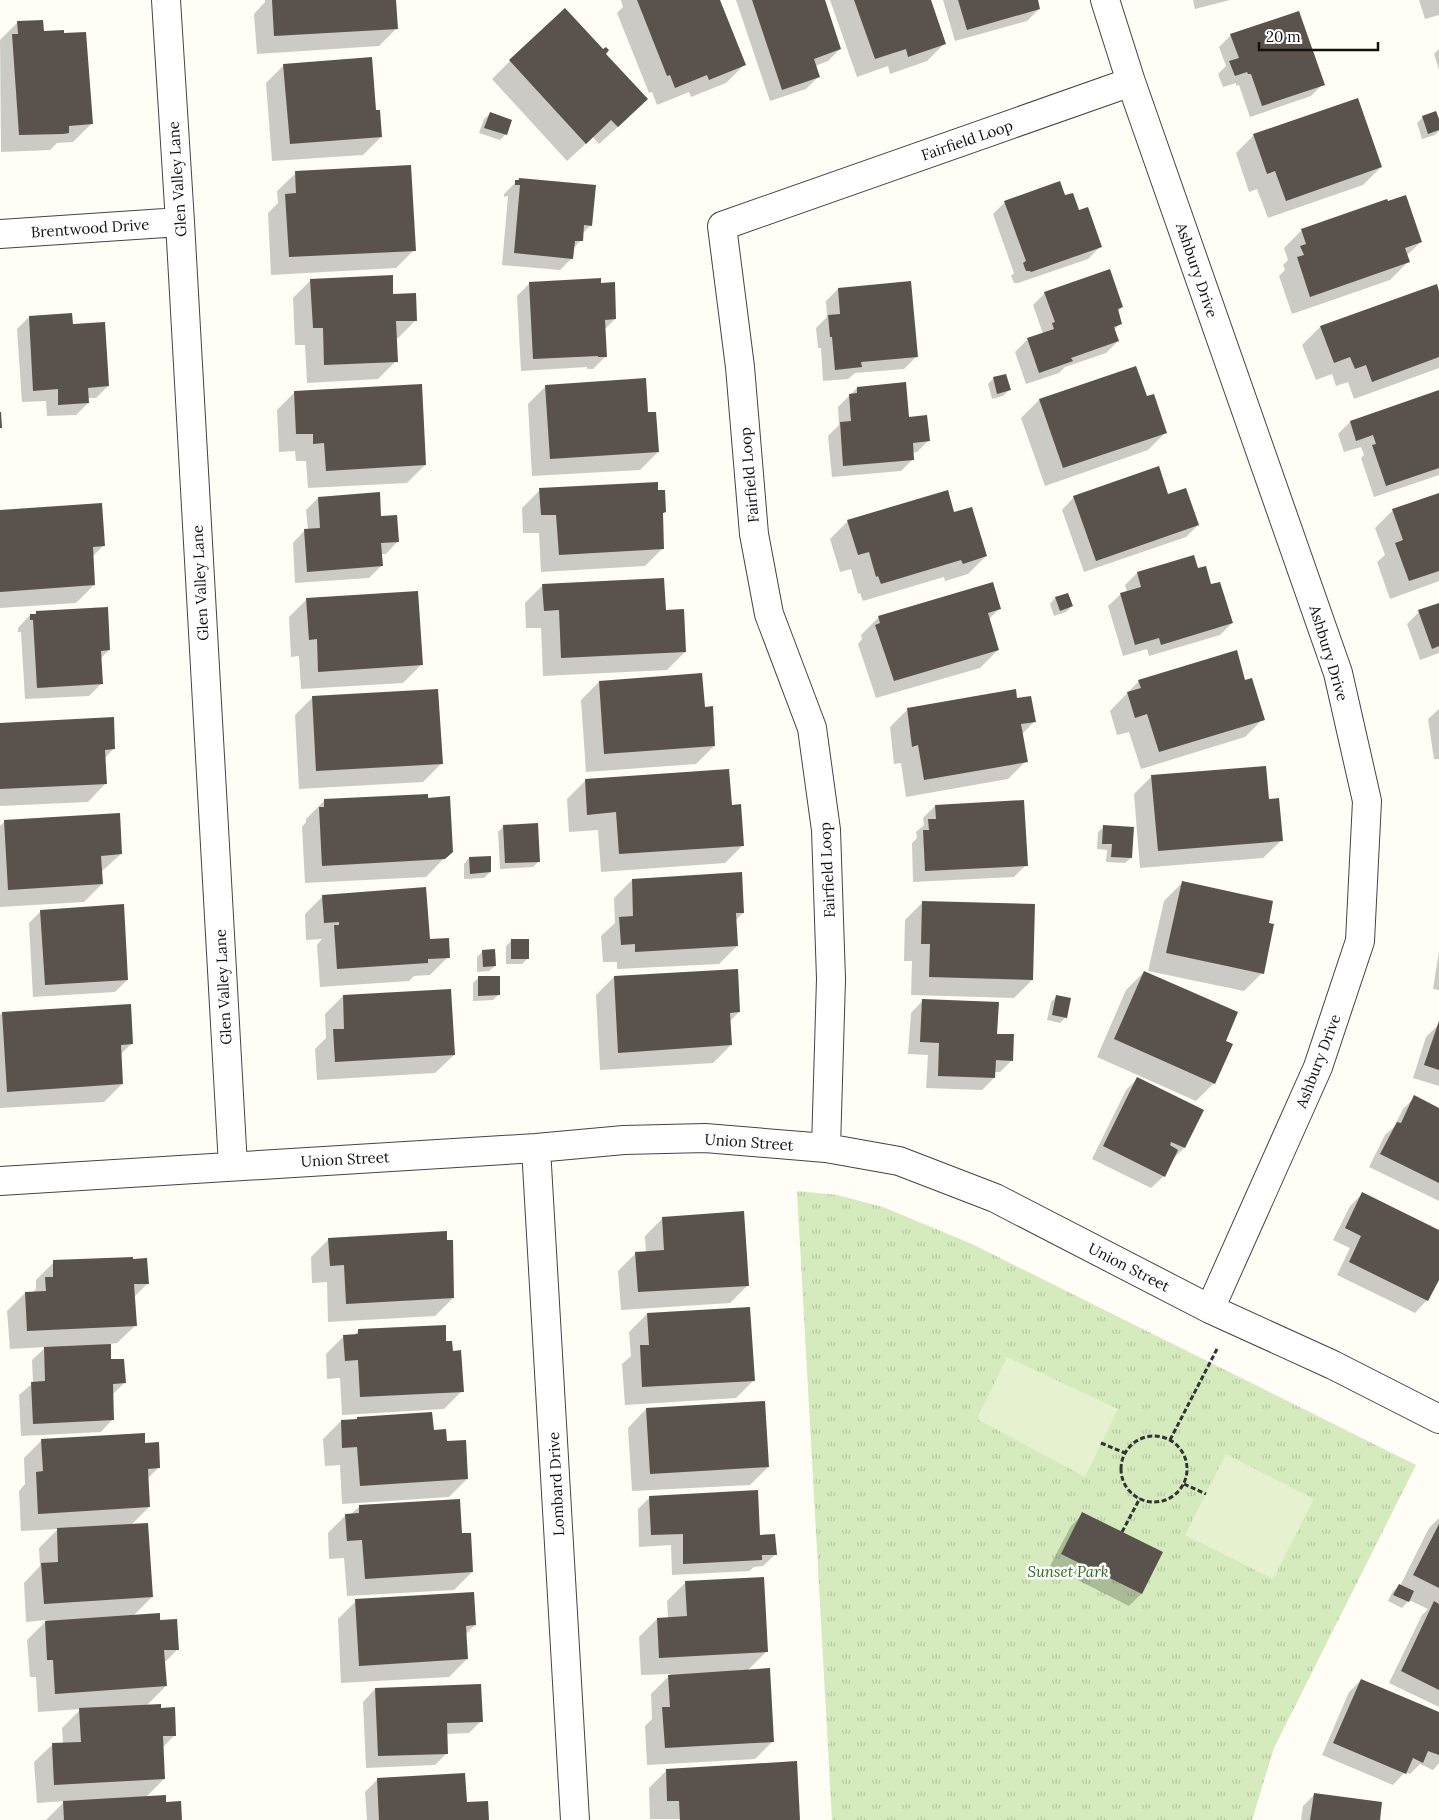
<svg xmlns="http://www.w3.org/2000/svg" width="1439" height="1820" viewBox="0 0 1439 1820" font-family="Lora,serif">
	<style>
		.grass { fill: url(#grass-tufts) }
		.pitch { fill: #e6f2cf }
		.shadow { fill: #0003 }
		.building { fill: #5a524d }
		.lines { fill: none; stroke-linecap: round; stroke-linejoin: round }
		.minor-casing { stroke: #444; stroke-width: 30 }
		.path { stroke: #333; stroke-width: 3; stroke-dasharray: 5 2.5; stroke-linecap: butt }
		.minor { stroke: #fff; stroke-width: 28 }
		.labels { text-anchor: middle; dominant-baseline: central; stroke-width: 5; stroke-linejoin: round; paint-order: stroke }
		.street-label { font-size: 15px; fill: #111; stroke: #fff }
		.park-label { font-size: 15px; font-style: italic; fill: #2f6b1f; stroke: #fff }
	</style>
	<defs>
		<pattern id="grass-tufts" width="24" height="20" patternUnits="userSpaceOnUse" patternTransform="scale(1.25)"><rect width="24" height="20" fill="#d5ebbd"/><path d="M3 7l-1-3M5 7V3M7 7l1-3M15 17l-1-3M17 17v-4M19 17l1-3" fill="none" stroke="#b6c8a1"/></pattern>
	</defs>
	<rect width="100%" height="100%" fill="#fffdf5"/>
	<path class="grass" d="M797,1191L837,1195L883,1207L972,1244L1416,1465L1274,1748L1252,1820H832Z"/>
	<path class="pitch" d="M1007,1357L1118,1409L1085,1477L977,1419Z
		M1226,1454L1314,1499L1273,1579L1185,1535Z"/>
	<path class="shadow" d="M265,0H395L397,28L379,46L257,54L254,14L265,2Z
		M621,0H719L744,65L726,83L691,97L689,92L657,105L652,92L649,93L617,13L623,7Z
		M736,0H824L840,49L828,61L815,66L818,77L806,89L770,101Z
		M830,0H930L945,43L927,61L890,74L888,66L857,77Z
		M943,0H1036L1039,9L1027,21L955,41Z
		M1193,0H1230L1195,9Z
		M1419,0H1439V15L1425,19Z
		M18,22L43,32L91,124L73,142L57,143L50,150L1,152L0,40Z
		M1231,35L1323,84L1311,96L1250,117L1239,85L1236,86V83L1223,87L1218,74L1226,66L1219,47Z
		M1439,49V70L1434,54Z
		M605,54L629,117L599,144L593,137L567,161L492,79L510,61Z
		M284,65L375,111L381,137L363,155L272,161L266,83Z
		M490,114L510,120L505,135L500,140L479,133L484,119Z
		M1423,117L1439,123V131L1435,135L1422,139L1417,123Z
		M1254,135L1381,167L1363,185L1268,218L1257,189L1249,192L1236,153Z
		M296,173L414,250L396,268L271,275L268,213L278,203L277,191Z
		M519,179L591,225L582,234L581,240L573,249L572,258L560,270L502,265L508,196L504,197V194Z
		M1064,197L1078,212L1101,246L1088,259L1018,283H1014L1011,276L1014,273L993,214L1005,202Z
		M1302,230L1421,242L1406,256L1408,262L1390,280L1292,314L1279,276L1285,270L1283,265L1288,260L1284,248Z
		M311,280L392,296L416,320L398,338H396V361L378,379L307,383L305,345H295L293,298Z
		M599,280L615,319L604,330L606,356L593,369H587V367L521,371L517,296L529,284Z
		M838,289L917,356L904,369L855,373L848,379L823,381L821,348H818L816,328L827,317L826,301Z
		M1045,293L1122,307L1117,312L1121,323L1114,330L1118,341L1106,353L1065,367L1059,373L1026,384L1015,352L1027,340L1043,334L1033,305Z
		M1439,295V368L1354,399L1348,382L1336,386L1332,374L1316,380L1302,345L1320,327Z
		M29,317L72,325L108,386L96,398H88V403L76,415L47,416L46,401L22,402L17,329Z
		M994,378L1009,390L1003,396L992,399L988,384Z
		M546,386L647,413L658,452L640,470L532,476L528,404Z
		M857,388L907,418L929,440L917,452L912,453L913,459L901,471L832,477L828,436L839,425L838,407Z
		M1439,391V475L1374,497L1361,458L1364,455L1361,447L1344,452L1338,434L1350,422Z
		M295,392L425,465L407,483L308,488L306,461H296L295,451L279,452L277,410Z
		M1146,398L1166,432L1148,450L1045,486L1021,418L1039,400Z
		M540,490L657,491L664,512L662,515L663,548L645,566L541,572L539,533H523L522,508Z
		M1439,494V581L1390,599L1377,562L1385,555L1375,528L1393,510Z
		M1168,496L1198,525L1186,537L1084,572L1062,510L1074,497Z
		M318,498L380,517L398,541L386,554H381V566L369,578L295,583L293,543L305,530H308L306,510Z
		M0,511L103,546L92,557L94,585L76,603L0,608Z
		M953,514L986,556L968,574L945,581L944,577L863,601L860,593L858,594L851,569L840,572L830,539L848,521Z
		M1193,556L1197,570L1210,586L1232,623L1220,635L1149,656L1147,649L1123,656L1108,606L1121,594L1127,592L1125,585L1137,573Z
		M543,585L665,611L685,652L667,670L543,676L541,628H526L525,603Z
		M1068,594L1072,606L1066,612L1054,616L1050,604L1055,598Z
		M307,599L421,665L403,683L301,689L299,656L291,657L289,617Z
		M1439,604V653L1420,660L1407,624L1419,612Z
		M999,609L989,619L998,650L980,668L876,698L858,644L862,639L861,635L879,617Z
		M37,612L109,650L100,659L102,683L89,696L25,699L21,632H18V628L30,615H34Z
		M1139,681L1245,682L1263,719L1245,737L1141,769L1129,732L1117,735L1110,711Z
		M599,682L703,708L714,746L696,764L586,772L581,700Z
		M313,697L441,764L423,782L299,789L295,715Z
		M1016,699L1035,721L1022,734L1026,761L1008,779L906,797L901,763L894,764L890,727L908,709Z
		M1439,709V759H1434L1428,719Z
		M0,724L114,748L105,758L106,783L88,802L0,806Z
		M1152,776L1267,800L1282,840L1263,858L1140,868L1134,794Z
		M585,781L731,806L743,845L725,863L601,872L598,830L569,832L567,799Z
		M324,801L451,851L426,877L305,883L302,827L306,822V819Z
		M935,806L1026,865L1014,877L913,882L912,843L917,838L916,832L924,825L923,818Z
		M5,821L121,854L101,872L102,884L84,902L0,907V826Z
		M504,826L539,861L533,867L500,869L498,832Z
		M1104,827L1131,858L1125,863L1106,862L1107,850L1097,849L1098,832Z
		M469,858L490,872L484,878L464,879V864Z
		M632,880L743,913L736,920L737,946L719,964L617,969V962H603L601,936L615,923L614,898Z
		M1182,883L1267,924L1262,973L1244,991L1148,971L1164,901Z
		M323,896L429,940L448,957L430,975L414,976L409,981L320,987L317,945L322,939L306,940L305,914Z
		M923,902L1032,980L1014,998L911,995L912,961H904L905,920Z
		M41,911L127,980L115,992L33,997L29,923Z
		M512,940L528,958L522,964H506V946Z
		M483,951L495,966L489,971L477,972V957Z
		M1439,951V990L1433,989Z
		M1144,972L1224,1042L1214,1083L1196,1101L1097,1057L1126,990Z
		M614,977L739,1012L730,1021L731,1045L713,1063L600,1070L596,995Z
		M478,978L499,994L493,1000L473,1001V983Z
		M343,996L454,1055L435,1073L317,1080L315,1049L326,1038L325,1014Z
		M1057,996L1066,1017L1060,1023L1047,1020L1051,1002Z
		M923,1000L996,1035L1012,1060L1000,1072H994V1078L982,1090L926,1088L928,1055L908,1054L911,1013Z
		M2,1013L132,1043L120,1055L122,1084L104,1102L0,1108V1015Z
		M1439,1022V1086L1413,1078L1426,1037L1437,1026Z
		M1138,1078L1202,1110L1184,1148L1172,1160L1164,1176L1151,1188L1092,1159L1126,1090Z
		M1415,1097L1439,1109V1201L1369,1167L1385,1135L1394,1127L1403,1109Z
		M1362,1194L1439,1232V1277L1427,1300L1415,1313L1337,1275L1350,1248L1333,1240L1350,1206Z
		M663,1218L748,1285L730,1303L621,1310L618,1271L636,1253H646L645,1236Z
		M329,1239L453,1298L435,1316L328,1322L327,1282L312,1283L311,1257Z
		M131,1260L147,1284L134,1297L136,1325L117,1343L110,1344V1360L124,1383L112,1395L113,1419L101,1432L21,1436L19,1395L33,1383L32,1360L46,1347L10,1349L7,1311L25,1293H32L36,1289V1280L54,1262Z
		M647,1314L754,1380L736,1398L625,1405L622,1364L631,1356L629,1332Z
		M358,1331L445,1342L452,1352L462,1391L444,1409L342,1415L340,1378L327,1379L326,1354L344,1336H353Z
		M646,1409L768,1467L750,1485L632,1491L628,1428Z
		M357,1419L432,1432L467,1479L449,1497L342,1504L340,1465L325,1466L323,1439L341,1421L355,1420Z
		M42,1440L144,1444L159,1467L147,1479L149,1507L131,1525L152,1597L133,1616L159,1622L178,1649L164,1663L166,1686L146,1706L160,1709L175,1735L162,1748L164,1779L145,1798L165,1803L181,1820H46L65,1801L37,1803L34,1762L53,1744H63L62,1728L81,1709L38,1712L36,1677H30L27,1640L47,1620L26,1622L24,1583L40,1566L39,1548L58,1529L21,1531L19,1491L25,1484L24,1458Z
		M650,1497L759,1536L776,1554L763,1566L754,1567L749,1571L672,1575L671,1545L639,1547L638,1509Z
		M360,1506L461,1535L472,1572L454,1590L347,1596L344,1558L329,1559L328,1533L346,1515H350Z
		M1083,1514L1161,1553L1141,1594L1129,1606L1050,1566L1071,1526Z
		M1439,1518V1707L1389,1683L1422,1615L1428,1609L1409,1600L1402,1608L1388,1601L1393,1591L1400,1586L1429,1528Z
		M685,1583L767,1651L747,1671L773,1741L755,1759L647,1765L645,1726L652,1719L651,1694L671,1674L641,1675L639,1637L657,1619L668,1618L667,1601Z
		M356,1601L475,1625L466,1634L467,1659L449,1677L341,1683L338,1619Z
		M1361,1680L1439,1714V1763L1433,1770L1420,1764L1410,1774L1405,1772L1393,1785L1322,1755L1349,1692Z
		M375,1689L481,1721L469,1733L446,1734L447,1753L435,1765L366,1768L363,1702Z
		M667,1770L799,1820L650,1819L649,1788Z
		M377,1780L465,1803L488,1820H367L365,1792Z
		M1315,1794L1378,1820H1301L1303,1806Z"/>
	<path class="building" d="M272,0H396L398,29L274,36Z
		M637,0H720L746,65L709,80L707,75L675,88L670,75L667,76Z
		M752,0H825L841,49L814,59L820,77L782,90Z
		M854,0H931L946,44L908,57L906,49L875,59Z
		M958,0H1038L1040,9L967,30Z
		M565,8L603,49L606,47L609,50L606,54L648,99L618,127L611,120L586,144L509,60Z
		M1299,11L1325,85L1262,106L1251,74H1248L1247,72L1235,76L1229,61L1239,58L1230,34Z
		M43,20L44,31L64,30V33L86,32L93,124L69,126V133L63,134L19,135L12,34H18L17,21Z
		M372,57L376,110H380L382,137L290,144L283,64Z
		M1358,98L1382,167L1286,201L1275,171L1267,174L1253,134Z
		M1436,111L1439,119V130L1428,134L1422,116Z
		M490,112L512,120L507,135L484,128Z
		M411,165L416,251L289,257L285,194L296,193L295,171Z
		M519,178L596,185L592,226L584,225L583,241H575L573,259L514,253L520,185H515V180H519Z
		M1060,181L1065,195L1073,193L1079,210L1088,207L1102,247L1031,272L1030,271H1026L1023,263L1026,261L1004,201Z
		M1406,195L1422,242L1405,248L1410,262L1310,297L1297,257L1304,255L1300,246L1306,244L1301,229L1387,199L1388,201Z
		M1110,269L1123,307L1118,309L1122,324L1114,327L1119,341L1071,358L1073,361L1039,373L1027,338L1054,329L1052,323L1055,322L1044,292Z
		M393,275V294L416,293L417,321H396L398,362L324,365L323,328H313L310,279Z
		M601,278V283L615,282L616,319L605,320L607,357H598V356L533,359L529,282Z
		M911,281L918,357L861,362L862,367L835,370L832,337H830L828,315L840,314L838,288Z
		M1437,284L1439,291V357L1372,382L1366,365L1355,369L1350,357L1334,363L1320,326Z
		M72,313L73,324L105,322L109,386L88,388L89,403L58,405V389L33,391L29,316Z
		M1136,366L1147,396L1154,394L1167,433L1063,468L1039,399Z
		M1006,374L1011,390L997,394L993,377Z
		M646,378L648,412H656L659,452L550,459L545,385Z
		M906,382L909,417L927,415L930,441L913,443L914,460L843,466L840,422L851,421L849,394L857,393V387Z
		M422,384L426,465L326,471L324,443L313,444V434H296L294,391Z
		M1439,390V468L1386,486L1372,445L1376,444L1373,435L1356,441L1350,421Z
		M0,412H1L2,428H0Z
		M1159,466L1168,494L1186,488L1199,525L1096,561L1073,496Z
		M658,482V490H665L666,512L663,513L664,549L559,555L556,515H541L539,488Z
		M948,490L954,512L972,507L987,556L963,564L961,560L881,584L878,576L876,577L869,552L858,555L847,520Z
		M380,492L381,516L397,515L399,542L381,543L383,566L307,572L304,529L320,528L318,497Z
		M1439,493V571L1409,581L1395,543L1403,540L1392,509Z
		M102,503L105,546L93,547L95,585L0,592V510Z
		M1194,555L1198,568L1206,566L1211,584L1220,582L1233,623L1161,645L1159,638L1135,645L1120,593L1141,587L1137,572Z
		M664,578L666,610L684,609L686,652L561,658L559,610L544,611L542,584Z
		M993,582L1001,609L988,613L999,650L894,681L875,625L880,623L878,616Z
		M418,591L423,665L318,672L317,639L309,640L306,598Z
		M1068,593L1073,606L1060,611L1055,597Z
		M1439,603V646L1432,649L1418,610Z
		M108,607L110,650L101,651L103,684L37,688L33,620H30V614H36V611Z
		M1237,650L1245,680L1252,678L1265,720L1159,752L1147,714L1135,718L1127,692L1141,688L1138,680Z
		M702,673L705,707L713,706L715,746L604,754L599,681Z
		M438,689L443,764L316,771L312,696Z
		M1016,689L1017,698L1031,696L1036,722L1021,724L1028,762L924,780L918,745L912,747L907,708Z
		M114,717L115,749L105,750L107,784L0,789V723Z
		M1266,766L1269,799L1279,798L1283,841L1158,851L1151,775Z
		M729,769L732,805L741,804L744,846L619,854L616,812L587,815L585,779Z
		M428,794V798L450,796L453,852L445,859L322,866L319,807H324V799Z
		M1024,800L1028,866L925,871L923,830H929L928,819H936L935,805Z
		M120,813L122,854L101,856L103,884L8,890L4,820Z
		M538,823L540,862L505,863L503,825Z
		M1103,825L1134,827L1132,858L1111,857L1112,844H1102Z
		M491,856V872L470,874L469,857Z
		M742,872L744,913H736L738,946L635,952V944L621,945L619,917L633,916L632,879Z
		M1182,881L1273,901L1269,923L1274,924L1264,974L1166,953Z
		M426,887L430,939L449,938L450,958L428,959V963L337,969L334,925H339V922L324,923L322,895Z
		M922,901L1035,904L1033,980L929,977L930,944H921Z
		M124,904L128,980L45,985L40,910Z
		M511,939H529V959H511Z
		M495,949L496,966L483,967L482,950Z
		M738,969L740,1012L730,1013L732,1045L618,1053L614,976Z
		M1144,971L1238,1012L1226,1041L1233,1044L1215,1084L1114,1039Z
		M478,976H500V995L478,996Z
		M451,989L455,1055L335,1062L333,1029H344L343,995Z
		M1056,995L1071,998L1067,1018L1052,1015Z
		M922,999L999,1002L997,1034H1014L1013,1061L996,1060L995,1078L938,1076L939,1043L920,1042Z
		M131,1004L133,1044L121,1045L123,1084L7,1092L2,1012Z
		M1439,1021V1070L1424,1065Z
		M1137,1077L1204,1110L1185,1148L1171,1142L1170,1145L1178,1150L1165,1177L1103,1146Z
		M1414,1095L1439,1108V1183L1380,1154L1397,1122L1401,1123Z
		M1362,1192L1439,1230V1280L1428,1301L1349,1262L1361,1236L1345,1228Z
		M744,1211L749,1286L638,1292L635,1252L664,1250L662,1217Z
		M447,1231V1240H453L454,1298L346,1304L344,1265L330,1266L328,1238Z
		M133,1257V1259L147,1258L149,1284H134L137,1326L27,1331L25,1292L46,1291L45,1277H53V1260Z
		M750,1307L755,1381L642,1387L640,1345H649L647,1313Z
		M446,1325V1341H452L453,1351L461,1350L464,1392L360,1397L358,1360L345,1361L343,1335L358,1334V1329Z
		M111,1344V1359H124L126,1383L113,1384L114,1420L33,1424L31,1382L45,1381L44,1347Z
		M765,1401L769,1467L650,1474L646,1408Z
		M432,1412L434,1430L446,1429L447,1441L466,1440L468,1479L360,1486L357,1447L342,1448L341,1420L357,1419V1417Z
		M145,1433V1443L159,1442L160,1468L148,1469L150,1507L38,1514L36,1472L43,1471L41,1439Z
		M758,1490L760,1535L775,1534L777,1555H762V1560L683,1564V1534L651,1535L649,1496Z
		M460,1499L462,1533H471L473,1572L365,1579L362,1540L347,1541L345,1514L359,1513V1505Z
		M1082,1512L1163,1552L1142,1594L1061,1554Z
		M148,1523L153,1597L44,1604L41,1563L58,1562L57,1528Z
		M1439,1524V1588L1413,1575Z
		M764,1577L768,1652L659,1658L657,1618L687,1616L685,1581Z
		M1399,1584L1414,1591L1409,1602L1393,1595Z
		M474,1592L476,1625L466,1626L468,1659L359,1666L355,1599Z
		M1434,1601L1439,1604V1690L1401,1671Z
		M160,1613V1620L177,1619L179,1650H164L167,1686L55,1694L53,1660H47L45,1621Z
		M770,1668L774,1742L665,1748L662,1707H670L668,1675Z
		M1361,1679L1439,1712V1755L1428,1751L1423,1763L1413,1758L1406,1774L1333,1743Z
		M481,1684L483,1722L447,1723L448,1754L378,1756L375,1688Z
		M161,1704V1708L175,1707L176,1736H163L165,1779L54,1785L52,1743L81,1742L79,1708Z
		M797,1761L800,1820H680L679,1801H667L666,1769Z
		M465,1773L467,1802L488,1801L489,1820H379L377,1778Z
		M1314,1793L1382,1802L1380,1820H1310Z
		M166,1795V1802L181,1801L182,1820H64L63,1801Z"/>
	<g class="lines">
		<defs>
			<path id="minor" d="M166,0L180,222L233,1166
				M1105,0L1131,82L1338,673L1367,801L1360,941L1318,1067L1210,1309
				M0,234L180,222
				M536,1148L575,1820
				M826,1148L831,979L826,830L812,728L769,614L754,534L740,367L722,226L1131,82
				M0,1181L536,1148L624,1140L705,1138L826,1148L899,1161L995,1198L1210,1309L1333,1365L1439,1419"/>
		</defs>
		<use href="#minor" class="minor-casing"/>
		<path class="path" d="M1121 1469a33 33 0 1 1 66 0a33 33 0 1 1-66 0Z
			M1170,1440L1217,1349
			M1101,1443L1125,1453
			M1184,1484L1206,1494
			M1122,1532L1140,1498"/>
		<use href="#minor" class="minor"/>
	</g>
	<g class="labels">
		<g class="street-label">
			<text transform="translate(967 140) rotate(-19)">Fairfield Loop</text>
			<text transform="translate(177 179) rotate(-94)">Glen Valley Lane</text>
			<text transform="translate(90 228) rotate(-4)">Brentwood Drive</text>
			<text transform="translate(1197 270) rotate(71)">Ashbury Drive</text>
			<text transform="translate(749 475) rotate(-95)">Fairfield Loop</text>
			<text transform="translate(200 583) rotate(-93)">Glen Valley Lane</text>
			<text transform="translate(1329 653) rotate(73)">Ashbury Drive</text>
			<text transform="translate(827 870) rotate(-93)">Fairfield Loop</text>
			<text transform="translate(223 987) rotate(-93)">Glen Valley Lane</text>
			<text transform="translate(1318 1061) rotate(-69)">Ashbury Drive</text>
			<text transform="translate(749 1142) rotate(4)">Union Street</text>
			<text transform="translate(345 1159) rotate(-3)">Union Street</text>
			<text transform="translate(1129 1267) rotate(27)">Union Street</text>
			<text transform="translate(556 1484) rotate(-93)">Lombard Drive</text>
		</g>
		<g class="park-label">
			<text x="1068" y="1571">Sunset Park</text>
		</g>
	</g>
	<path d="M1259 42v8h119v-8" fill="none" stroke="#111111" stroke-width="2.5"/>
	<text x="1266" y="42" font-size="15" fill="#111111" stroke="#ffffff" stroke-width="4" paint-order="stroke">20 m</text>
</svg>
